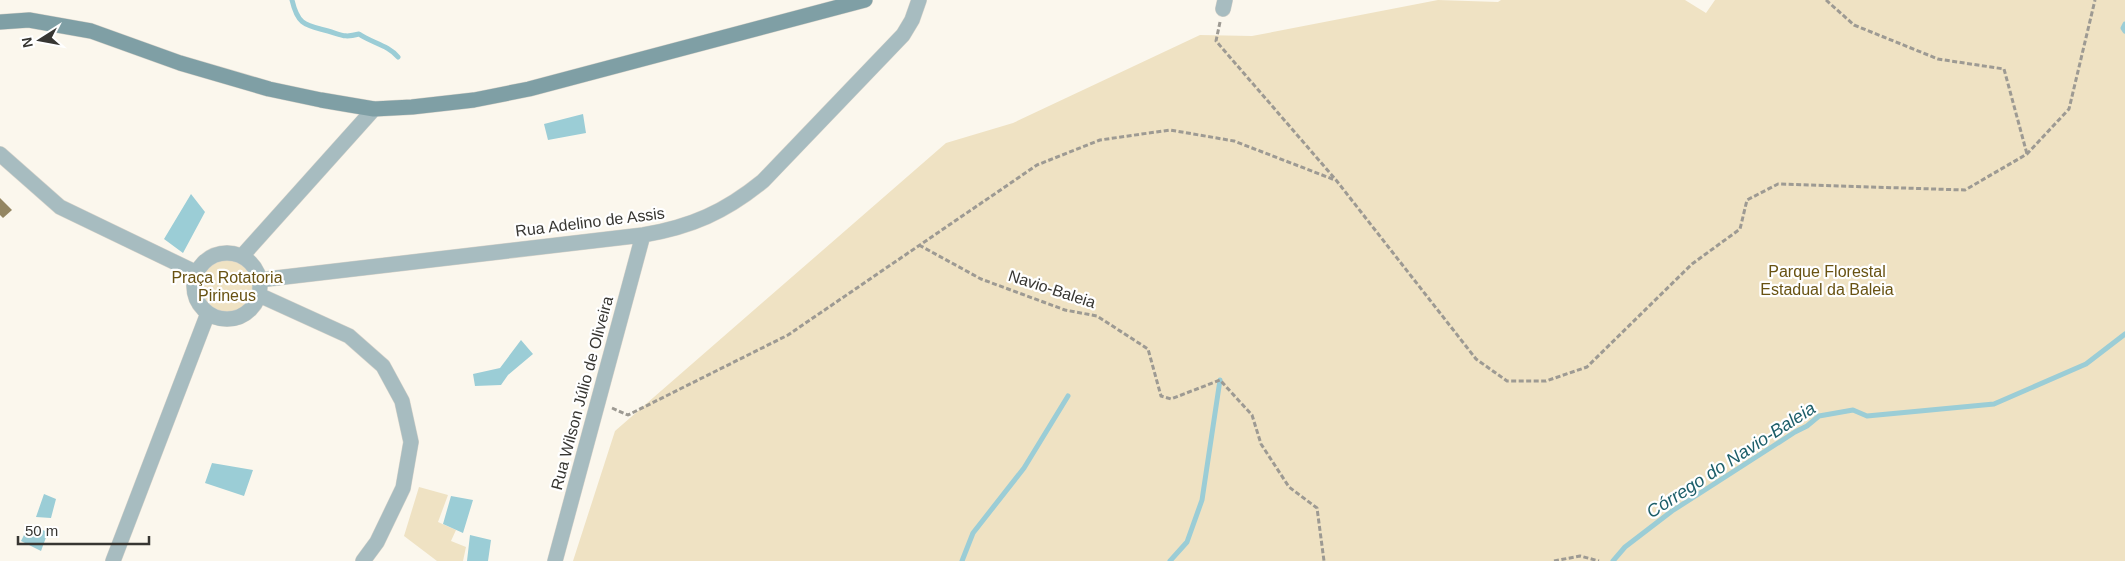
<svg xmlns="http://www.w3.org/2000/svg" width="2125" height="561" viewBox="0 0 2125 561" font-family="Arial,sans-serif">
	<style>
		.green { fill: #efe2c3 }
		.water { fill: #9bcdd6 }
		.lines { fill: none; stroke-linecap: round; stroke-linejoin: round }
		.stream { stroke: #9bcdd6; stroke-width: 5 }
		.building { fill: #948662 }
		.street-casing { stroke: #d8d4cb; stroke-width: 16 }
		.secondary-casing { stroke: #d8d4cb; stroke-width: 16 }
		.path { stroke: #9d9a93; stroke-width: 3; stroke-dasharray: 5 2.5; stroke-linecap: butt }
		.street { stroke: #a7bcc0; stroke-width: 15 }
		.secondary { stroke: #7f9fa5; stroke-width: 15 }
		.labels { text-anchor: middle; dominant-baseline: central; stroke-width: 4.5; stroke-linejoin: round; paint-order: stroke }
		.street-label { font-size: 16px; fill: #373632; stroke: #fff }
		.park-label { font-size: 16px; fill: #685212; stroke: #fff }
		.water-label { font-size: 18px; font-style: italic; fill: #1c5e69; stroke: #fff }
	</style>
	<rect width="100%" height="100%" fill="#fbf7ed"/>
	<path class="green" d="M1438,0L1498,2L1501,0H1685L1706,13L1715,0H2125V561H573L615,431L946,143L1013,123L1200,35L1252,36Z
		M197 286a30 30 0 1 1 60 0a30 30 0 1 1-60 0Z
		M419,487L448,495L438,522L456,530L451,541L466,547L463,561H437L404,536Z"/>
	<path class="water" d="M583,114L586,133L548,140L544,124Z
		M191,194L205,212L183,253L164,239Z
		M521,340L533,354L508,375L501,385L475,386L473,374L500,368Z
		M212,463L253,470L244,496L205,483Z
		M44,494L56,499L51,518L36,517Z
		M451,496L473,500L463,533L443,524Z
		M29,525L48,532L41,551L21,541Z
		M470,535L491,540L488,561H467Z"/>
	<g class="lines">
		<path class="stream" d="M292,0C298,26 306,25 328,31C342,35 344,38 359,34C372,43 388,45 398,57
			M2125,24L2123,28L2125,31
			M962,561L973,533L1024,468L1068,396
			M1170,561L1187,542L1202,500L1220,380
			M1613,561L1625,547L1672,511L1795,432L1807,426L1819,416L1853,410L1867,416L1994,404L2086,364L2125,334"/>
	</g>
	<path class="building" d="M0,198L12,210L3,218L0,215Z"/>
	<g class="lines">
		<defs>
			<path id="street" d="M1223,9L1225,0
				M0,154L60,207L197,273
				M194 286a33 33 0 1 1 66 0a33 33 0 1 1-66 0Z
				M242,256L374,109
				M259,280L643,235C691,227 725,212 763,181L903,35L912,20L919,0
				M259,295L349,336L383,366L402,401L411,442L403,488L377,542L363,561
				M113,561L208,313
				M555,561L643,235"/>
			<path id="secondary" d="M0,22L29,20L91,31L180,63L269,89L321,100L374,109L412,107L474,100L529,89L865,0"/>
		</defs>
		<use href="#street" class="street-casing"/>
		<use href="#secondary" class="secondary-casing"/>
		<path class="path" d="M1826,0L1854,25L1938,59L2004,69L2027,154
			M1220,22L1216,41L1336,180L1476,359L1507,381H1546L1587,367L1692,264L1740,229L1747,200L1778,184L1965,190L2027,154L2069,109L2095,0
			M919,245L981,279L1065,310L1097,316L1148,349L1161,396L1171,399L1220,380L1252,415L1261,444L1289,487L1317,508L1324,561
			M612,408L628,415L788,335L1037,165L1100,140L1170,130L1234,141L1335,180
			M1554,561L1580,556L1599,561"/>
		<use href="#street" class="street"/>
		<use href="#secondary" class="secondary"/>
	</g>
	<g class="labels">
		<g class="street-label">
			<text transform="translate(590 222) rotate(-7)">Rua Adelino de Assis</text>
			<text transform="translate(1052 289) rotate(18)">Navio-Baleia</text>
			<text transform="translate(582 393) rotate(-75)">Rua Wilson Júlio de Oliveira</text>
		</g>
		<g class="park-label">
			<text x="1827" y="271">Parque Florestal<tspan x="1827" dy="18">Estadual da Baleia</tspan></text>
			<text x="227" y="277">Praça Rotatoria<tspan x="227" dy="18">Pirineus</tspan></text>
		</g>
		<g class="water-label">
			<text transform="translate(1731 460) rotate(-33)">Córrego do Navio-Baleia</text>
		</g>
	</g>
	<g transform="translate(40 40) rotate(259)" stroke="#ffffff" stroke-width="4" paint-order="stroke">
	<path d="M0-4L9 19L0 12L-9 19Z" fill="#373632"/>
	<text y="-8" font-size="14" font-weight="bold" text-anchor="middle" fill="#373632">N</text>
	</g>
	<path d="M18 536v8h131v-8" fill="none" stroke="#373632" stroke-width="2.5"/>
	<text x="25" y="536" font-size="15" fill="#373632" stroke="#ffffff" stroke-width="4" paint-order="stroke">50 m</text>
</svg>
